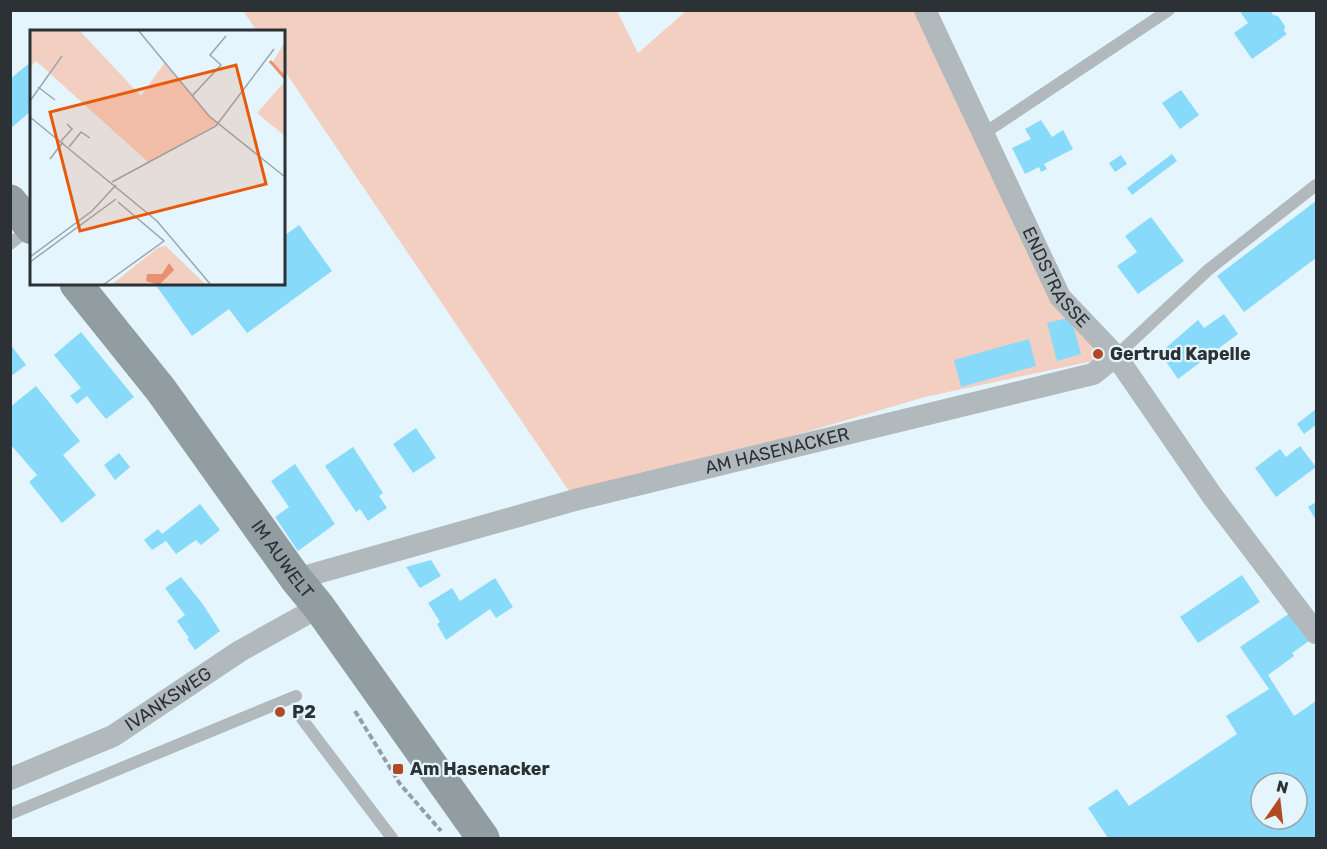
<svg xmlns="http://www.w3.org/2000/svg" width="1327" height="849" viewBox="0 0 1327 849" font-family="Rubik,sans-serif">
	<style>
		.green { fill: #f3cfc2 }
		.building { fill: #88dafb; fill-rule: evenodd }
		.lines { fill: none; stroke-linecap: round; stroke-linejoin: round }
		.path { stroke: #939fa5; stroke-width: 4; stroke-dasharray: 6 3; stroke-linecap: butt }
		.service { stroke: #b1b9bc; stroke-width: 12 }
		.minor { stroke: #b1b9bc; stroke-width: 22 }
		.secondary { stroke: #929da1; stroke-width: 33 }
		.poi-dot { fill: #b14a21; stroke: #e4f5fd; stroke-width: 2 }
		.labels { text-anchor: middle; dominant-baseline: central; stroke-width: 4.5; stroke-linejoin: round; paint-order: stroke }
		.street-label { font-size: 18px; fill: #2b3134; stroke: #e4f5fd }
		.poi-label { font-size: 18px; font-weight: bold; fill: #2b3134; stroke: #e4f5fd; text-anchor: start }
		.inset-river { fill: none; stroke: #e89070; stroke-width: 3 }
		.inset-road { fill: none; stroke: #9aa7ad; stroke-width: 1.5 }
		.view { fill: #e8590c; fill-opacity: 0.15; stroke: #e8590c; stroke-width: 3 }
		.inset-edge { fill: none; stroke: #2b3134; stroke-width: 3 }
	</style>
	<rect width="100%" height="100%" fill="#e4f5fd"/>
	<path class="green" d="M243,11H617L638,53L686,11H925L1060,297L1116,356L925,397L575,500L284,70V32L257,31Z"/>
	<path class="building" d="M1239,10H1270L1273,15L1278,16L1285,26L1284,31L1287,34L1252,59L1234,33L1248,23Z
		M32,61V110L10,129V79Z
		M1181,90L1199,115L1180,129L1162,103Z
		M1041,120L1052,137L1063,130L1073,149L1044,164L1047,169L1041,172L1039,167L1025,174L1012,148L1031,139L1025,129Z
		M1172,154L1177,161L1132,195L1127,188Z
		M1121,155L1127,164L1115,172L1109,163Z
		M1316,201V258L1244,312L1217,276Z
		M1151,217L1184,261L1138,294L1117,266L1137,252L1125,236Z
		M299,225L332,271L247,333L229,309L192,336L155,284H220L223,287L227,284H284V236Z
		M1224,314L1238,334L1178,379L1160,353L1198,320L1204,328Z
		M1071,317L1081,354L1057,361L1047,323Z
		M81,332L134,397L106,419L87,396L77,404L70,396L81,388L54,355Z
		M1029,339L1036,366L961,387L954,360Z
		M10,344L26,365L10,377Z
		M36,386L80,441L63,455L96,495L62,523L29,482L37,475L10,444V407Z
		M1316,409V425L1304,434L1297,424Z
		M416,428L436,458L413,473L393,444Z
		M1300,446L1316,467L1276,497L1255,468L1280,449L1286,457Z
		M353,447L383,493L379,496L387,508L368,521L360,509L356,512L325,466Z
		M119,453L130,467L115,480L104,465Z
		M295,464L335,524L298,551L275,517L289,507L271,481Z
		M1316,502V520L1308,507Z
		M200,504L220,530L201,545L196,540L176,554L166,541L152,550L144,540L158,529L162,534Z
		M431,560L441,576L420,588L406,567Z
		M1242,575L1260,602L1198,643L1180,617Z
		M181,577L202,603L220,631L195,650L187,639L189,638L177,621L185,615L165,588Z
		M495,578L513,607L496,618L490,609L446,640L437,624L440,622L428,603L452,588L460,601Z
		M1290,613L1309,641L1292,653L1294,656L1268,675L1294,716L1316,701V838H1108L1088,808L1117,789L1129,806L1237,734L1226,716L1269,689L1240,647ZM1261,783H1297V819H1261Z"/>
	<g class="lines">
		<path class="path" d="M355,711L400,784L441,831"/>
		<path class="service" d="M983,134L1169,10
			M10,244L30,228
			M1116,356L1208,270L1316,185
			M302,719L392,838
			M10,814L296,696"/>
		<g class="minor">
			<path id="s1" d="M925,10L1060,297L1116,356L1213,497L1316,633"/>
			<path id="s2" d="M296,579L575,500L1093,374L1116,356"/>
			<path id="s3" d="M10,779L113,736L240,651L319,607"/>
		</g>
		<g class="secondary">
			<path d="M10,201L32,228"/>
			<path id="s4" d="M76,284L161,390L296,579L319,607L483,838"/>
		</g>
	</g>
	<g class="poi-dot">
		<circle cx="1098" cy="354" r="6"/>
		<circle cx="280" cy="712" r="6"/>
		<rect x="392" y="763" width="12" height="12" rx="3"/>
	</g>
	<g class="labels">
		<g class="street-label">
			<text stroke="none"><textPath href="#s1" startOffset="298">ENDSTRASSE</textPath></text>
			<text stroke="none"><textPath href="#s2" startOffset="498">AM HASENACKER</textPath></text>
			<text stroke="none"><textPath href="#s4" startOffset="344">IM AUWELT</textPath></text>
			<text stroke="none"><textPath href="#s3" startOffset="178">IVANKSWEG</textPath></text>
		</g>
		<g class="poi-label">
			<text x="1110" y="354">Gertrud Kapelle</text>
			<text x="292" y="712">P2</text>
			<text x="410" y="769">Am Hasenacker</text>
		</g>
	</g>
	<g transform="translate(30 30)">
		<rect width="255" height="255" fill="#e4f5fd"/>
		<path d="M0,0H49L111,66L135,32L179,86L189,93L118,132L6,31L0,38ZM255,12V50L242,33ZM255,51V106L227,83ZM136,216L176,255H81L129,217Z" fill="#f3cfc2"/>
		<path d="M139,233L144,240L129,255L116,251L117,244H132Z" fill="#e89070"/>
		<path class="inset-river" d="M240,31L255,48"/>
		<path class="inset-road" d="M108,0L179,86L255,147M8,57L25,70M162,66L191,35L180,25L196,6M0,71L32,26M0,87L127,191L181,255M31,111L42,99L37,94M39,117L51,102L60,108M20,129L33,112M82,152L186,96L244,19M0,227L62,181L86,155M0,232L86,169M73,255L134,211L88,172"/>
		<path class="view" d="M206,35L236,154L50,201L20,82Z"/>
		<rect width="255" height="255" class="inset-edge"/>
	</g>
	<rect width="1327" height="849" fill="none" stroke="#2b3134" stroke-width="24"/>
	<g transform="translate(1279 801) rotate(14)"><circle r="28" fill="#e4f5fd" stroke="#9aa7ad" stroke-width="1.5"/>
	<path d="M0-4.5L10 22L0 15L-10 22Z" fill="#b14a21"/>
	<text y="-9" font-size="16" font-weight="bold" text-anchor="middle" fill="#2b3134">N</text>
	</g>
</svg>
